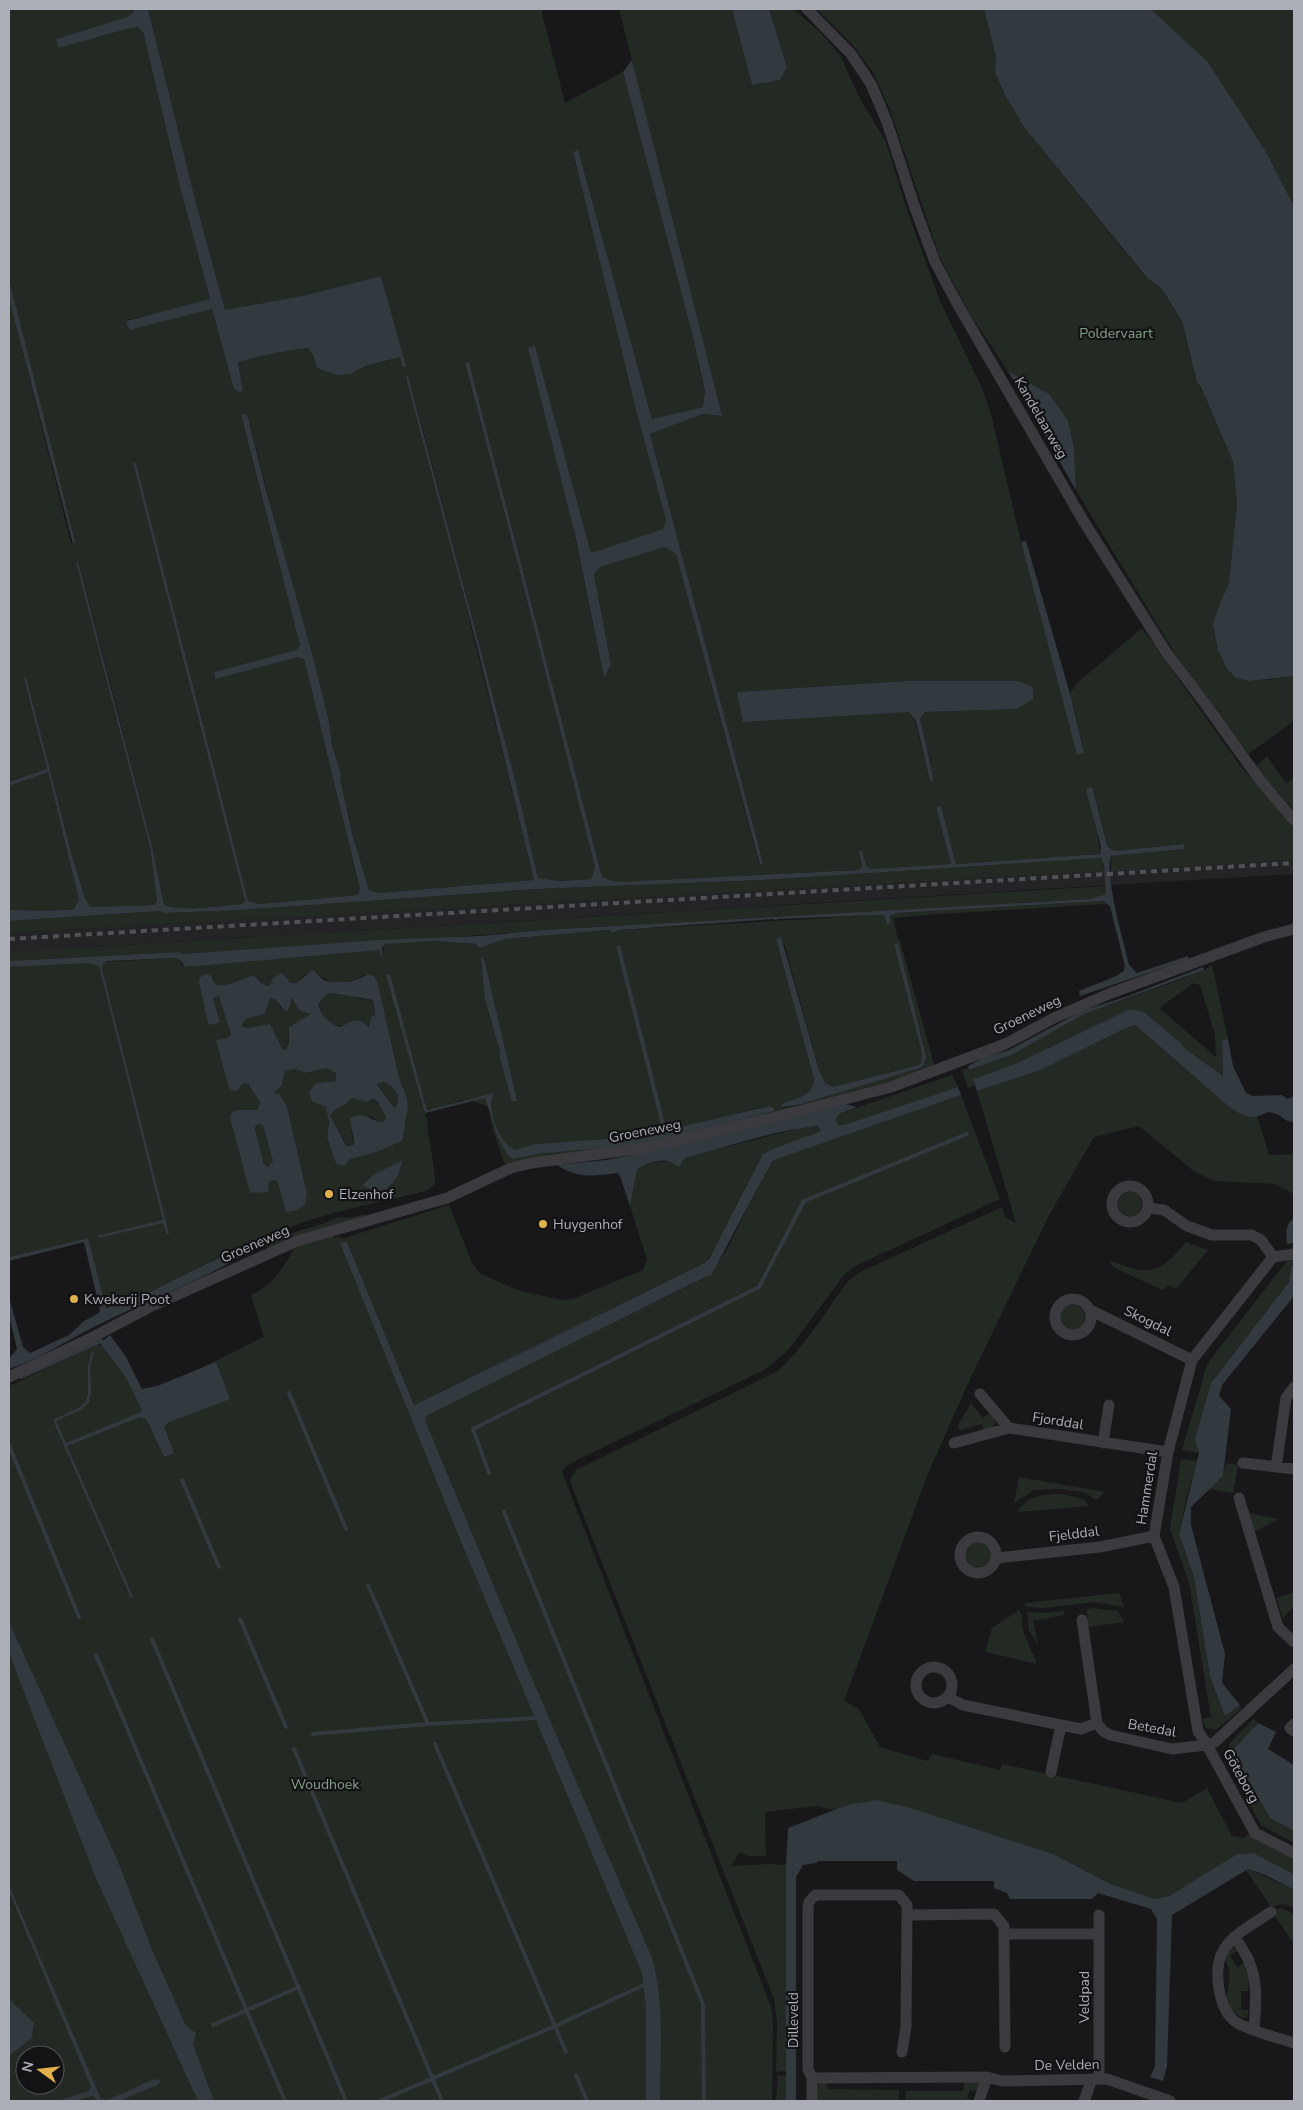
<svg xmlns="http://www.w3.org/2000/svg" width="1303" height="2110" viewBox="0 0 1303 2110" font-family="'Nunito Sans',sans-serif">
	<style>
		.built { fill: #242427 }
		.green { fill: #232a24; fill-rule: evenodd }
		.water { fill: #32393f; fill-rule: evenodd }
		.lines { fill: none; stroke-linecap: round; stroke-linejoin: round }
		.stream { stroke: #32393f; stroke-width: 4 }
		.street { stroke: #3a3a3f; stroke-width: 11 }
		.rail { stroke: #515257; stroke-width: 4; stroke-dasharray: 6 5; stroke-linecap: butt }
		.poi-dot { fill: #dfb14b; stroke: #131315; stroke-width: 2 }
		.labels { text-anchor: middle; dominant-baseline: central; stroke-width: 4.5; stroke-linejoin: round; paint-order: stroke }
		.park-label { font-size: 14px; fill: #85a187; stroke: #131315 }
		.street-label { font-size: 14px; fill: #acafb8; stroke: #131315 }
		.poi-label { font-size: 14px; fill: #acafb8; stroke: #131315; text-anchor: start }
	</style>
	<rect width="100%" height="100%" fill="#18181a"/>
	<path class="built" d="M1294,860V874L9,952V933Z"/>
	<path class="green" d="M9,9H134V12L127,17L57,39L59,48L127,29L138,27L143,32L181,191L210,300L127,320L128,330L212,309L234,389L239,392L243,390L238,362L275,353L308,348L313,355L317,368L350,374L365,366L400,357L403,367L381,276L302,296L225,310L195,199L148,9H541L565,103L623,72L692,333L705,391L703,407L652,419L578,151L573,153L637,414L666,520L663,529L591,553L535,347L604,676L611,665L594,574L600,567L665,547L676,554L759,864L763,863L650,434L703,414L721,415L619,9H732L752,85L787,67L769,9H793L821,33L840,55L859,97L886,142L906,207L940,301L982,388L991,414L1021,542L1077,754L1084,753L1070,694L1076,684L1142,628L1241,767L1294,827V860L1111,871V856L1184,849V844L1114,851L1107,846L1091,787L1100,854L956,864L941,806L936,807L951,864L872,869L866,866L862,850L859,851L862,867L859,870L616,882L602,877L469,362L465,364L507,522L595,867L591,879L559,881L538,878L516,783L409,377L534,880L378,893L369,890L352,833L340,779L341,774L332,745L312,653L283,552L247,414L241,416L300,645L296,650L214,672L215,678L298,657L304,659L360,889L358,895L259,904L248,901L136,463H133L245,901L241,904C219,906 185,912 164,905L152,846L79,562L150,847L157,900L156,905L90,907L85,898L70,849L24,678L47,769L9,782V298L71,543L74,544L9,279ZM905,681H1018L1017,709L925,712L920,719L934,779L930,781L915,721L909,712L737,692Z
		M817,9H984L996,57L995,73L1006,97L1024,127L1146,278L1162,289L1182,321L1197,382L1201,387L1233,462L1237,503L1229,583L1220,603L1228,670C1248,687 1270,679 1294,676V721L1248,754L1183,667L1076,490L1074,449L1049,394L1008,371L970,314L940,258L890,110L874,74L853,45Z
		M1151,9H1294V206L1265,150L1208,62Z
		M1267,756L1286,783L1294,778V810L1255,767Z
		M48,772L79,900L74,909C52,912 31,910 9,910V786Z
		M1101,858L1105,871L9,933V921L160,911L165,913L241,910L537,889L762,880Z
		M1106,886V894L1090,899L543,930C423,941 302,945 182,954L179,952L9,961V952Z
		M1104,901L1110,906L1105,904L925,915L893,918L898,940L900,941L934,1064L930,1069L903,1078L667,1140L505,1165L492,1127L489,1107L468,1099L430,1110L426,1107L390,975H387L427,1120C428,1142 435,1162 435,1184L426,1191C373,1204 319,1213 269,1236V1241L274,1242L292,1233L328,1222L338,1217L348,1218L365,1214L366,1217L276,1247H252L249,1240C243,1247 237,1248 229,1252C190,1272 151,1294 109,1308L104,1306L88,1238L9,1257V967L178,958L184,967L380,949L382,963L384,944L437,941L476,944L480,948L505,939L609,930L613,933L619,930L879,915H884L887,924H890V916L897,913ZM784,943L821,1077L825,1083L833,1087L919,1065L922,1062V1053L894,944L897,943L926,1061L920,1068L783,1108L782,1104C796,1097 813,1098 814,1079L778,946ZM616,946H620L665,1123C682,1137 748,1106 772,1106L666,1140ZM316,971C327,985 349,985 364,975L378,984L399,1077L407,1098L408,1107L402,1138L374,1153L350,1159L327,1138L329,1123L326,1106L312,1101L316,1083L336,1081V1073L326,1068L306,1073L296,1069L285,1071L282,1085L273,1093L280,1094L287,1107L307,1193L305,1204L286,1212L278,1183L275,1180L269,1181L267,1187L250,1193L243,1161L237,1110H257L260,1102L248,1084L243,1083L237,1090L216,1040L227,1038L231,1035L220,996L213,998L212,976L215,984C228,988 236,982 247,977L261,980L264,985L270,986L282,973L291,983H297L307,973Z
		M1212,965L1228,1039L1222,1041L1223,1076L1184,1048L1181,1043L1144,1012L1130,1009L1013,1065L973,1079L975,1085L968,1088L962,1070L968,1068L969,1070L1012,1055L1084,1014L1177,981L1204,970ZM1194,983L1200,985L1215,1035L1216,1057L1159,1008Z
		M330,993L373,1001L375,1015L368,1027C352,1027 317,1030 320,1005C321,998 324,996 330,993Z
		M291,997L311,1014L288,1034L289,1043L286,1050H283L270,1024L247,1028L240,1026L245,1019L265,1014L270,998L276,1000L282,1009Z
		M1132,1025L1137,1027L1227,1105L1243,1116H1257L1269,1155L1294,1154V1194L1275,1184L1215,1181L1195,1172L1139,1126L1094,1137L1049,1215L971,1377L927,1476L844,1701L859,1709L880,1747L928,1761L932,1754L1000,1770L1002,1764L1182,1803L1207,1788L1232,1836L1243,1838L1250,1834L1294,1858V1874L1254,1853L1237,1854L1169,1896L1154,1899L1111,1884L1053,1854L914,1809L847,1805L834,1810L817,1806L765,1812L766,1856H748L740,1852L731,1866L770,1864L786,1865V2071L776,2072L777,2022L774,1999L573,1489L570,1480L576,1470L776,1372C803,1351 827,1308 849,1280L860,1272L1002,1207L1005,1217L1016,1223L977,1091L1041,1070Z
		M952,1075L958,1087L844,1125L838,1126L836,1120L839,1114Z
		M383,1082C394,1086 400,1094 397,1105L394,1108L377,1083Z
		M961,1095L1000,1199L855,1266L844,1275L789,1349L766,1369L581,1458L566,1466L562,1472L771,2007L773,2023L772,2101H9V1386L100,1343L97,1347L109,1341L143,1397L264,1337L251,1295C274,1285 283,1268 295,1247L332,1235L335,1238L340,1236L341,1239L449,1205L472,1263L479,1273L517,1290L561,1300L573,1299L643,1270L647,1259L630,1206L637,1170C656,1155 673,1167 688,1157L799,1128L818,1126L821,1131L775,1148L708,1259L703,1264L414,1405L347,1242L414,1412L497,1380L707,1277C728,1254 740,1222 754,1194C760,1182 767,1166 777,1159ZM25,2055H55V2085H25Z
		M352,1098C368,1099 383,1098 386,1117L384,1122H380L370,1116L351,1132L354,1145L346,1146L330,1115C336,1107 346,1106 352,1098Z
		M260,1124L263,1126L273,1161L268,1167L264,1164L255,1129L256,1125Z
		M1118 1204a12 12 0 1 1 24 0a12 12 0 1 1-24 0Z
		M1186,1242L1208,1250L1176,1289L1169,1285L1162,1290L1113,1267L1109,1260C1148,1276 1158,1276 1186,1242Z
		M1294,1260V1267H1291L1289,1282L1211,1383L1199,1453L1182,1450L1206,1368L1210,1360L1287,1261Z
		M1059 1318a13 13 0 1 1 26 0a13 13 0 1 1-26 0Z
		M971,1403L983,1418L988,1414L993,1416L995,1423L992,1427L984,1430L982,1424L961,1430L957,1427Z
		M1181,1459L1198,1461L1187,1495L1179,1534L1194,1577L1210,1678L1225,1715L1240,1705L1241,1709L1216,1730L1206,1728L1202,1719L1211,1717L1189,1583L1170,1529Z
		M1226,1463L1238,1465L1233,1493L1209,1489L1223,1476Z
		M1019,1477L1105,1492L1096,1500L1083,1492L1060,1489L1034,1490L1014,1503Z
		M1063,1494L1085,1500L1089,1506L1017,1512C1027,1495 1045,1494 1063,1494Z
		M1248,1513L1279,1519L1254,1532Z
		M965 1554a13 13 0 1 1 26 0a13 13 0 1 1-26 0Z
		M1294,1592V1606L1283,1618L1276,1598Z
		M1119,1593L1124,1607L1095,1602L1044,1608L1027,1607L1024,1603Z
		M1094,1608L1118,1611L1124,1622L1088,1627L1087,1609Z
		M1019,1610C1024,1616 1021,1623 1023,1630C1025,1638 1033,1653 1037,1664L985,1652L992,1628Z
		M1065,1611L1064,1615L1033,1621L1038,1645L1029,1630L1027,1612L1045,1613Z
		M1253,1719L1258,1723L1232,1751L1270,1818L1294,1831V1843L1261,1825L1239,1785L1241,1780L1229,1756V1744Z
		M1248,1869L1294,1890V1909C1286,1902 1280,1904 1271,1907L1246,1870Z
		M1281,1908L1294,1914V1944L1273,1913L1277,1909Z
		M1233,1947L1237,1951L1230,1955L1237,1967L1244,1963L1249,1980L1248,1991H1241V2010H1248V2017L1244,2018C1214,2006 1233,1990 1229,1970C1229,1966 1226,1962 1224,1959L1227,1950Z
		M778,2075L786,2076V2101H776Z
		M820,2082L827,2083L828,2089L899,2090V2101H814V2091Z
		M964,2082L981,2083L978,2092L970,2090L967,2098L974,2101H905L906,2091H963Z"/>
	<path class="water" d="M134,9H148L195,199L225,310L302,296L381,276L406,367H403L400,357L365,366L350,374L337,375L317,368L313,355L308,348L275,353L238,362L243,391L239,392L234,389L212,309L129,330L126,321L210,299L181,191L143,32L138,27L127,29L59,48L56,39L127,17L134,12Z
		M732,9H769L787,67L780,80L752,85Z
		M984,9H1151L1208,62L1265,150L1294,206V676L1249,681L1237,678L1228,670L1218,650L1213,624L1220,603L1229,583L1237,503L1233,462L1201,387L1197,382L1182,321L1162,289L1147,278L1024,127L1006,97L995,73L996,57Z
		M632,60L722,416L703,414L650,434L763,863L760,865L676,554L665,547L600,567L594,574L611,665L604,677L575,535L528,348L535,346L591,553L663,529L666,520L637,414L573,152L578,150L652,419L703,407L705,391L692,333L623,72Z
		M9,279L75,542L73,544L14,318L9,298Z
		M469,362L602,877L616,882L859,870L862,866L859,851L862,850L866,866L872,869L951,864L936,807L941,806L956,864L1100,854L1101,847L1086,789L1092,787L1107,846L1114,851L1184,844L1185,849L1111,856C1104,876 1124,942 1129,965L1137,973L1188,956L1189,959L1080,996L1079,991L1114,977L1124,971L1125,966L1110,906L1104,901L897,913L890,916V924H887L884,915H879L777,919V921L774,919L619,930L613,933L609,930L505,939L480,948L476,944L437,941L385,944L382,948L383,963L379,950L184,967L183,963L177,958L107,961L103,964L102,969L169,1234H167L163,1223L98,1238L97,1236L163,1220L100,970L98,966L90,963L9,967V961L179,952L182,954L379,940L480,936L543,930L1090,899L1106,894L1104,865L1101,858L762,880L537,889L241,910L165,913L160,911L9,921V910C31,910 52,912 74,909L79,900L48,772L9,786V782L47,769L24,678L26,677L70,849L85,898L90,907L155,905L157,900L150,847L76,562H78L152,846L164,905C184,912 220,906 241,904L245,901L133,463H136L248,901L259,904L358,895L360,889L304,659L298,657L215,679L214,672L296,650L300,645L241,415L247,414L266,490L312,653L328,718L332,745L341,774L340,779L352,833L369,890L378,893L534,880L478,650L406,377L408,376L516,783L538,878L559,881L591,879L595,867L507,522L465,363Z
		M1008,371L1049,394L1068,420L1074,449L1076,490Z
		M1026,541L1070,694L1084,753L1077,755L1021,542Z
		M905,681H1018L1033,687V699L1017,709L925,712L920,719L934,780L930,781L916,721L909,712L743,722L737,692Z
		M781,937L819,1070L825,1083L833,1087L919,1065L922,1062V1053L894,944L898,943L926,1057L924,1065L920,1068L801,1104L781,1107L782,1104C796,1097 813,1098 814,1079L778,946L777,938Z
		M620,945L665,1123L676,1128L769,1106L774,1108V1111L654,1141L624,1146L536,1154L514,1159L508,1156L497,1135L485,1098L425,1113L386,975L390,974L426,1107L428,1110L494,1093C494,1096 491,1099 491,1103C491,1119 500,1144 516,1150L535,1144L637,1137L657,1130L660,1125V1121L616,946Z
		M481,957H483L485,963L517,1101H512L500,1058V1051L485,999Z
		M1203,967L1204,970L1084,1014L1012,1055L969,1070L968,1066L970,1065L985,1057L1009,1050L1082,1011L1128,996Z
		M312,970C319,972 320,980 327,981C336,982 348,983 355,980C363,978 365,973 374,976L378,984L399,1077L407,1098L408,1107L402,1141L374,1153L350,1159L344,1166L336,1163L327,1137L329,1123L326,1107L312,1101L309,1092L316,1083L336,1081V1073L326,1068L306,1073L296,1069L285,1071L282,1085L274,1093L280,1094L287,1107L307,1193L305,1205L297,1210L286,1212L278,1183L275,1180L269,1181L268,1192L250,1193L230,1117L232,1112L237,1110H257L260,1102L248,1084L243,1083L238,1090L233,1091L229,1088L216,1040L227,1038L231,1035L219,996L213,998L220,1022L213,1025L208,1023L199,982L200,977L207,974L211,976L215,984C230,989 240,977 254,976L264,985L270,986L273,978L282,973L291,983H297ZM330,993L373,1000L375,1015L371,1017L369,1027C356,1016 355,1020 340,1027C324,1022 308,1003 330,993ZM270,998L276,1000L283,1009L288,1011L292,998L299,1010L311,1014L289,1027V1043L286,1050H283L270,1024L247,1028L241,1026L245,1019L265,1014ZM383,1082C394,1086 400,1094 397,1105L394,1108L377,1084ZM352,1098L366,1102L373,1099L378,1102L386,1117L384,1122C371,1122 363,1109 350,1119L354,1141V1145L346,1146L330,1115C336,1107 346,1106 352,1098ZM260,1124L263,1126L273,1161L268,1167L264,1164L255,1129L256,1125Z
		M1130,1009L1144,1012L1181,1043L1184,1048L1223,1076L1222,1040L1228,1039L1233,1066L1246,1093L1253,1096L1282,1095L1287,1099L1294,1096V1122C1284,1122 1282,1115 1274,1113C1267,1111 1264,1114 1259,1116C1246,1120 1237,1112 1227,1105L1135,1025L1128,1027L1041,1070L977,1091L973,1079L1013,1065Z
		M958,1087L961,1095L777,1159L772,1162L759,1185L712,1274L426,1416L425,1420L528,1669L652,1958C665,2004 660,2054 660,2101H646V2007L642,1973L462,1544L340,1243L347,1242L414,1405L703,1264L709,1259L763,1154L775,1148L821,1131L818,1126C774,1130 731,1146 688,1157L682,1161L679,1167C667,1157 649,1160 637,1170L630,1206L620,1176L617,1173C593,1176 578,1179 557,1165L606,1160L633,1155L845,1104L857,1107L839,1114L836,1120L838,1125H844Z
		M403,1160L397,1177L383,1193L362,1186L373,1175Z
		M1294,1218V1243L1287,1244C1286,1233 1285,1225 1294,1218Z
		M88,1238L106,1308L119,1305L154,1290L245,1245L249,1240L252,1247L249,1252C200,1281 146,1301 94,1327C66,1341 39,1359 9,1369V1359L17,1349L9,1315V1297L23,1347L30,1353L69,1335L84,1321L99,1313L100,1310L84,1242L9,1261V1257Z
		M1291,1267H1294V1296L1222,1385L1219,1396L1231,1409L1223,1476L1191,1507V1525L1225,1654L1222,1683L1240,1705L1225,1716L1210,1677L1194,1577L1179,1534L1199,1453L1195,1440L1211,1383L1289,1282Z
		M110,1335L126,1357L142,1389L157,1386L216,1362L230,1399L169,1422L164,1426L174,1453L164,1457L148,1422L145,1418L140,1417L67,1446L133,1597L131,1598L53,1420L80,1407L86,1401L88,1394V1365L92,1351L94,1352L90,1366L91,1393L89,1402L82,1409L56,1421L66,1443L141,1412L142,1410L127,1379L100,1343Z
		M9,1622L117,1859L153,1952L186,2026L196,2033L193,2045L214,2101H198L95,1876L9,1653Z
		M1258,1723L1276,1732L1268,1749L1294,1765V1831L1270,1818L1232,1751Z
		M877,1800L914,1809L1053,1854L1111,1884L1154,1899L1169,1896L1237,1854L1254,1853L1294,1874V1890L1265,1875L1248,1869L1172,1915L1167,2066L1163,2081L1150,2077L1155,2066L1157,1919L1151,1909L1098,1893L1092,1899H1010L1007,1893L994,1888V1881H914L897,1870V1861H818L816,1863L803,1865L796,1877V2101H786V1866L788,1828L847,1805Z
		M9,1885L101,2099L107,2100L155,2079L159,2080L161,2082L157,2085L119,2101H97L95,2097L91,2096L75,2101H58L89,2091L91,2087L9,1891Z
		M9,1999L34,2023L32,2038L9,2056Z"/>
	<g class="lines">
		<path class="stream" d="M21,1377L101,1341
			M289,1393L346,1529
			M9,1445L79,1617
			M489,1473L473,1429L759,1287L804,1201L967,1134
			M182,1480L219,1567
			M504,1512L703,2004L704,2101
			M368,1585L428,1724
			M240,1619L286,1727
			M152,1639L346,2101
			M96,1655L285,2101
			M313,1734L428,1724L538,1718
			M435,1744L566,2052
			M294,1749L442,2101
			M213,2025L299,1987
			M576,2075L587,2101
			M380,2101L555,2026L644,1985"/>
		<path class="street" d="M807,9L851,54L871,84L887,122L915,208L935,262L958,305L1084,522L1166,652L1206,705L1259,779L1294,820
			M1112 1204a18 18 0 1 1 36 0a18 18 0 1 1-36 0Z
			M1148,1208L1164,1210L1187,1226L1212,1235H1252L1261,1240L1273,1257
			M1273,1257L1294,1254
			M1055 1317a18 18 0 1 1 36 0a18 18 0 1 1-36 0Z
			M1090,1310L1192,1360
			M9,1377L89,1339L152,1306L297,1241L447,1198L511,1168L532,1163L644,1148L780,1116L891,1087L1005,1044L1056,1017L1111,993L1264,937L1294,929
			M980,1394L1009,1428L1168,1452
			M954,1443L1009,1428
			M1103,1443L1109,1405
			M1243,1463L1294,1469
			M1276,1467L1286,1398L1294,1387
			M1239,1498L1278,1627L1294,1642
			M960 1555a18 18 0 1 1 36 0a18 18 0 1 1-36 0Z
			M996,1558L1100,1547L1154,1536
			M1082,1620L1097,1723L1103,1731L1110,1735L1172,1749L1207,1745L1198,1731L1174,1587L1154,1536L1168,1452L1192,1360L1273,1257
			M916 1685a18 18 0 1 1 36 0a18 18 0 1 1-36 0Z
			M1294,1669L1215,1742L1207,1745L1255,1833L1294,1853
			M948,1697L963,1705L1081,1729L1097,1723
			M1294,1724L1290,1728L1294,1731
			M1051,1772L1061,1725
			M1271,1912C1256,1923 1233,1933 1223,1951C1213,1969 1218,2010 1236,2022C1249,2031 1279,2038 1294,2043
			M1004,1934L1005,2047
			M1234,1937C1259,1967 1257,1992 1254,2029
			M902,2052L906,2027L907,1915
			M812,2078L987,2077L1002,2081L1107,2079L1170,2101
			M1099,2079V1915
			M812,2101V2078L808,2069V1906L809,1902L815,1895H899L907,1905V1915L994,1914L1004,1926V1934H1099
			M979,2101L987,2077
			M1084,2101L1092,2079"/>
		<path class="rail" d="M9,939L1294,863"/>
	</g>
	<g class="poi-dot">
		<circle cx="329" cy="1194" r="5"/>
		<circle cx="543" cy="1224" r="5"/>
		<circle cx="74" cy="1299" r="5"/>
	</g>
	<g class="labels">
		<g class="park-label">
			<text x="1116" y="333">Poldervaart</text>
			<text x="325" y="1784">Woudhoek</text>
		</g>
		<g class="street-label">
			<text transform="translate(1041 418) rotate(60)">Kandelaarweg</text>
			<text transform="translate(1027 1015) rotate(-26)">Groeneweg</text>
			<text transform="translate(645 1131) rotate(-11)">Groeneweg</text>
			<text transform="translate(255 1244) rotate(-24)">Groeneweg</text>
			<text transform="translate(1148 1321) rotate(26)">Skogdal</text>
			<text transform="translate(1058 1421) rotate(9)">Fjorddal</text>
			<text transform="translate(1147 1488) rotate(-81)">Hammerdal</text>
			<text transform="translate(1074 1534) rotate(-7)">Fjelddal</text>
			<text transform="translate(1152 1728) rotate(10)">Betedal</text>
			<text transform="translate(1241 1776) rotate(61)">Göteborg</text>
			<text transform="translate(1084 1997) rotate(-90)">Veldpad</text>
			<text transform="translate(793 2020) rotate(-90)">Dilleveld</text>
			<text transform="translate(1067 2065) rotate(-1)">De Velden</text>
		</g>
		<g class="poi-label">
			<text x="339" y="1194">Elzenhof</text>
			<text x="553" y="1224">Huygenhof</text>
			<text x="84" y="1299">Kwekerij Poot</text>
		</g>
	</g>
	<rect width="1303" height="2110" fill="none" stroke="#acafb8" stroke-width="20"/>
	<g transform="translate(40 2070) rotate(285)"><circle r="24" fill="#131315" stroke="#505156"/>
	<path d="M0-4L9 19L0 12L-9 19Z" fill="#dfb14b"/>
	<text y="-8" font-size="14" font-weight="bold" text-anchor="middle" fill="#acafb8">N</text>
	</g>
</svg>
